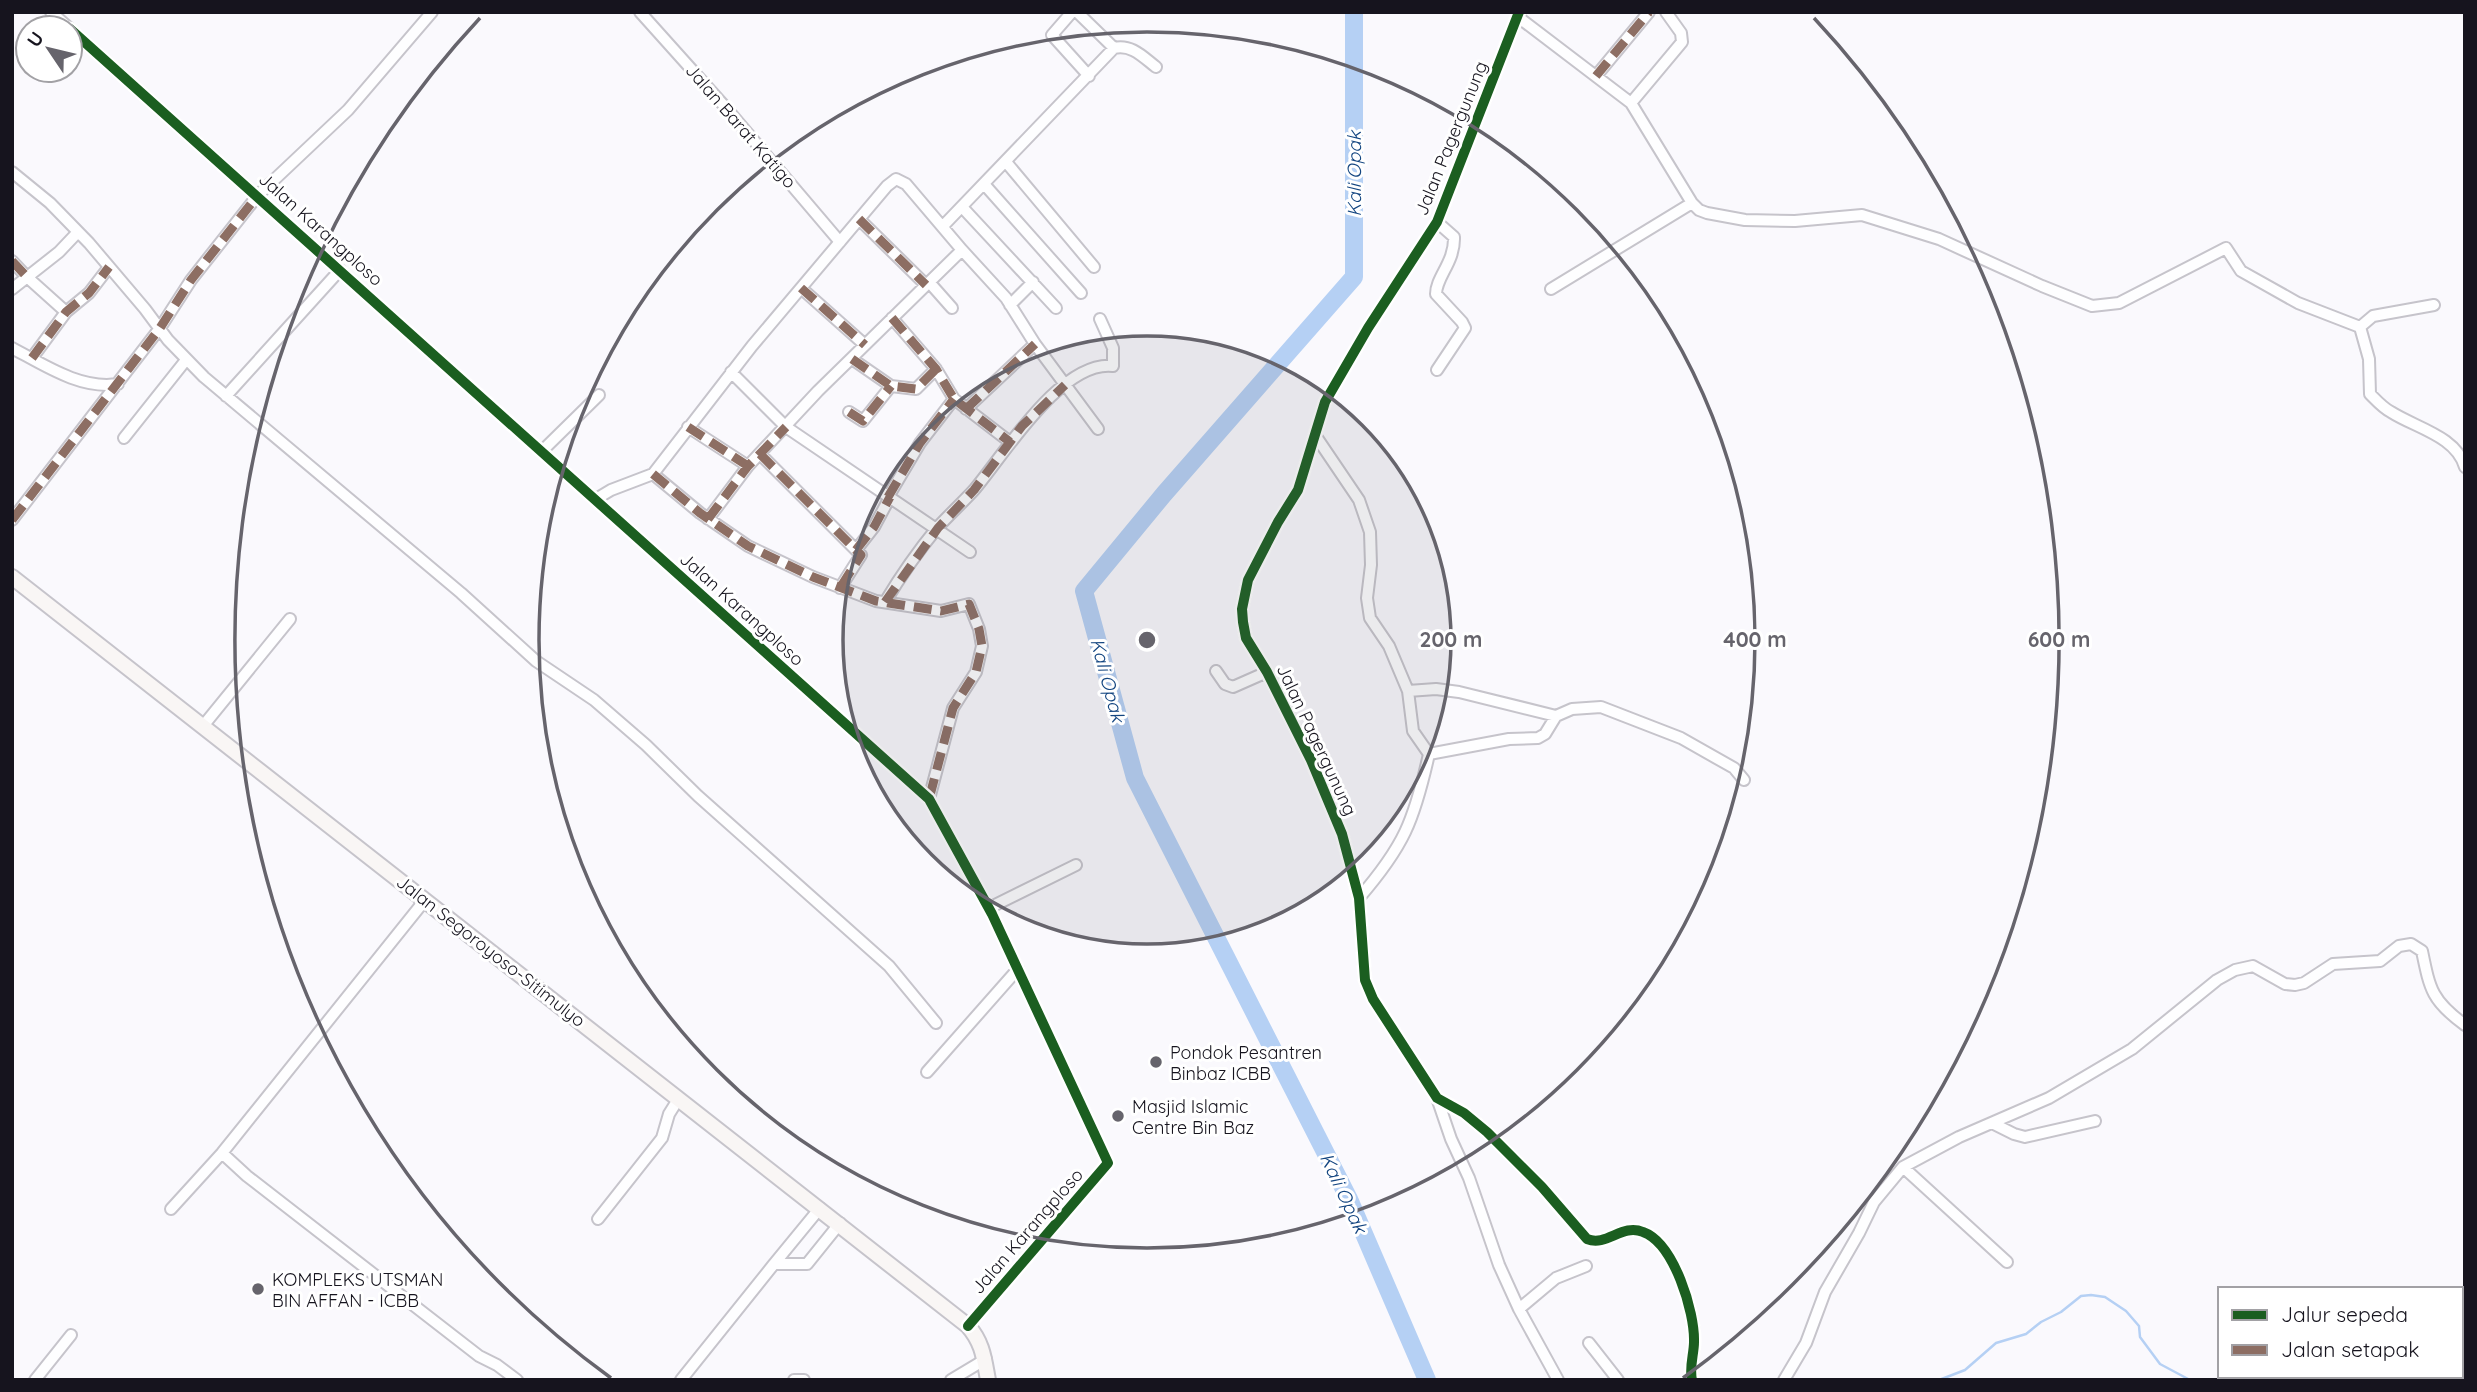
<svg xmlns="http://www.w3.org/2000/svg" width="2477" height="1392" viewBox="0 0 2477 1392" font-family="Quicksand,sans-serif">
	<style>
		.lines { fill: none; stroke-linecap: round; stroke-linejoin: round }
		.stream { stroke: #b5d0f4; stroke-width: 2.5 }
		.river { stroke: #b5d0f4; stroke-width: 18 }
		.street-casing { stroke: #c6c4cb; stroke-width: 14 }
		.secondary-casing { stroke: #c6c4cb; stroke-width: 18 }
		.street { stroke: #fefeff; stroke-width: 10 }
		.secondary { stroke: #f9f6f5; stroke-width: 14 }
		.quiet { stroke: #8d6e63; stroke-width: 9; stroke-dasharray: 18 9; stroke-linecap: butt }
		.cycleway-casing { stroke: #fff; stroke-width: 15 }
		.cycleway { stroke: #1b5e20; stroke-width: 10 }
		.ring { fill: none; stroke: #66646c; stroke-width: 3.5 }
		.poi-dot { fill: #66646c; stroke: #fff; stroke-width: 2.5 }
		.labels { text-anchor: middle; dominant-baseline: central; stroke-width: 6; stroke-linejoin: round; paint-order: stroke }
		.street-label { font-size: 18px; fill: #16141e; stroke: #fff }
		.poi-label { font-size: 18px; fill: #16141e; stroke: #fff; text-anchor: start }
		.water-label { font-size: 19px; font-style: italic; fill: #134580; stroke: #fff }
		.centre { fill: #66646c; stroke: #fff; stroke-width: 3.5 }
		.ring-label { font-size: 21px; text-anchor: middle; font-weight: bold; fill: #66646c; stroke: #fff; stroke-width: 6; stroke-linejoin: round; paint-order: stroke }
	</style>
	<rect width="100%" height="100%" fill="#faf9fd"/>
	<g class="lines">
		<path class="stream" d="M1939,1380L1965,1370L1996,1343L2026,1334L2041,1322L2061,1312L2081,1296L2091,1295L2105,1297L2126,1311L2139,1326L2140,1337L2160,1364L2190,1380"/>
		<path class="river" d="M1354,12V277L1164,494L1084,591L1135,778L1349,1199L1427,1380"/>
		<defs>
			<path id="street" d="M51,12L69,28
				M640,12L727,109L840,242
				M1072,12L1052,35L1089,76
				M1077,12L1114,48C1132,44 1143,57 1156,67
				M1519,12L1437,222L1368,328L1325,402L1298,490L1278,522L1248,580L1242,609L1243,622L1246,638L1267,672L1311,760L1342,834L1359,898L1365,980L1373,999L1437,1098L1464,1113L1487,1132L1542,1187L1587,1239C1607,1247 1622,1223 1643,1232C1674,1243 1695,1312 1694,1342C1694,1354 1689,1367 1692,1380
				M1518,17L1631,103L1692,203L1699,210L1707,213L1745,220L1795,221L1862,215L1939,239L2042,286L2092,306L2119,303L2226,248L2241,271L2298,303L2360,327
				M70,29L929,799L992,914L1108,1163L968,1326
				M1596,76L1649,12
				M1631,103L1682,42L1681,33L1666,12
				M1006,162L1094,267
				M12,172L50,203L89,243L145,309L168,340L204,377L461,593L536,661L594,700L646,745L698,796L889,966L936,1023
				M984,184L1081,293
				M962,207L1056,308
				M859,219L926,285
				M943,226L1114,48
				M12,261L27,277L66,312
				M929,282L952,308
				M801,288L865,345
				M12,289L59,252L77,233
				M1551,289L1692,203
				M1010,305L1033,282
				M892,318L936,369L954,399L1010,442
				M2360,327L2369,359L2370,394C2376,400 2383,408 2391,412C2416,428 2456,436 2465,467
				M2360,327L2373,316L2434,305
				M12,348C44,365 81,390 118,384
				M32,358L66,312L89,293L109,267
				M852,359L891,386L916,389L936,369
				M1437,370L1465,328L1462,322L1436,294C1436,277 1455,262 1454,237L1437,222
				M731,372L786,427L970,552
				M226,396L340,270
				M966,409L1035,344
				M849,412L863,421L891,386
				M688,427L748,466
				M1315,435L1359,500L1370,532L1371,565L1367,598L1370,618L1389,646L1408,691L1413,731L1429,754C1414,821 1404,846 1359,898
				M124,438L186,360
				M542,451L599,395
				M760,454L861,555L840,588
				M653,474L700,513L748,546L813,577L876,601L941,611L969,604L979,629L982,646L976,672L953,708L929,799
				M888,497L920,443L954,399
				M596,499L611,490L653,474L752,346L887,186L896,179L906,184L962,250L1006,298L1035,344L1098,429
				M708,519L748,466L818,391L962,250
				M12,520L160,328L191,280L258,195L348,110L432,12
				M856,550L874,527L890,497
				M885,602C900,577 918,551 937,528C949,515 962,503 974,490C1004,455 1061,360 1113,366V348L1100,319
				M1216,671L1225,684L1233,687L1267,672
				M1408,691L1436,689L1459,692L1556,716L1572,709L1601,707L1681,738L1734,768L1744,780
				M203,726L290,619
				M1429,754L1509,739L1538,738L1545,734L1556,716
				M989,908L1076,865
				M927,1072L1018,969
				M1437,1098L1451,1139L1469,1178L1499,1265L1519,1309L1558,1380
				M1992,1123L2014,1134L2025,1137L2095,1121
				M222,1153L247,1176L479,1356L497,1365L517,1380
				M1903,1167L2007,1262
				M171,1209L222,1153L425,900
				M598,1219L662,1138L669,1114L679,1098
				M774,1264L820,1208
				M1519,1309L1556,1278L1586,1266
				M1589,1343L1618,1380
				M35,1380L71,1335
				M681,1380L774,1264H807L840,1223
				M794,1380H804
				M951,1380L986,1359
				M1784,1380L1806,1343L1825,1292L1859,1233L1874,1202L1903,1167L1959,1137L2049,1098L2132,1049L2217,980L2235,970L2253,966L2285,984L2295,985L2304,983L2333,964L2380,961L2399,946L2411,944L2422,951C2430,990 2432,1001 2465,1025"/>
			<path id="secondary" d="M12,577L968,1326C983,1343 984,1359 988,1380"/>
		</defs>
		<use href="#street" class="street-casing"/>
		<use href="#secondary" class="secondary-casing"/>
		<use href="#street" class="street"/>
		<use href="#secondary" class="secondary"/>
		<path class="quiet" d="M1596,76L1649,12
			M859,219L926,285
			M12,261L27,277
			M801,288L865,345
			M892,318L936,369L954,399L1010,442
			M32,358L66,312L89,293L109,267
			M852,359L891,386L916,389L936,369
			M966,409L1035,344
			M849,412L863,421L891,386
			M688,427L748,466
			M760,454L861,555L840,588
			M653,474L700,513L748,546L813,577L876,601L941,611L969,604L979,629L982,646L976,672L953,708L929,799
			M888,497L920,443L954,399
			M708,519L748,466L786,427
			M12,520L160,328L191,280L258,195
			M856,550L874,527L890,497
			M885,602L938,528L974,490L1022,426L1065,385"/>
		<defs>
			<path id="cycleway" d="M1519,12L1437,222L1368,328L1325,402L1298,490L1278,522L1248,580L1242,609L1243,622L1246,638L1267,672L1311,760L1342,834L1359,898L1365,980L1373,999L1437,1098L1464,1113L1487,1132L1542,1187L1587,1239C1607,1247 1622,1223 1643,1232C1674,1243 1695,1312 1694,1342C1694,1354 1689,1367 1692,1380
				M70,29L929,799L992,914L1108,1163L968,1326"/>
		</defs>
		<use href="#cycleway" class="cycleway-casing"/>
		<use href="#cycleway" class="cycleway"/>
	</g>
	<circle cx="1147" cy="640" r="304" fill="#66646c" fill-opacity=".12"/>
	<g class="ring">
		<circle cx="1147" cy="640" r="304"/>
		<circle cx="1147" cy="640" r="608"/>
		<path d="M611 1378A912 912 0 0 1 480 18M1814 18A912 912 0 0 1 1683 1378"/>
	</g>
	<g class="poi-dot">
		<circle cx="1156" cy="1062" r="7"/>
		<circle cx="1118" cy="1116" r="7"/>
		<circle cx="258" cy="1289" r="7"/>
	</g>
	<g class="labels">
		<g class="street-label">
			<text transform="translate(741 126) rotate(49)">Jalan Barat Katigo</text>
			<text transform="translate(1451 138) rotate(-68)">Jalan Pagergunung</text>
			<text transform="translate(321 229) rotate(42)">Jalan Karangploso</text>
			<text transform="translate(742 609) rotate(42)">Jalan Karangploso</text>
			<text transform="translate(1317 740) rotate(65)">Jalan Pagergunung</text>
			<text transform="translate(491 951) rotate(38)">Jalan Segoroyoso-Sitimulyo</text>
			<text transform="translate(1027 1231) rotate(-49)">Jalan Karangploso</text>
		</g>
		<g class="poi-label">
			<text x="1170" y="1052">Pondok Pesantren<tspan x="1170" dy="21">Binbaz ICBB</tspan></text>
			<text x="1132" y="1106">Masjid Islamic<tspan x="1132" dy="21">Centre Bin Baz</tspan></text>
			<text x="272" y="1279">KOMPLEKS UTSMAN<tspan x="272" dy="21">BIN AFFAN - ICBB</tspan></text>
		</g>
		<g class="water-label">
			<text transform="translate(1354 174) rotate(-90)">Kali Opak</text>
			<text transform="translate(1108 680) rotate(75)">Kali Opak</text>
			<text transform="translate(1344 1193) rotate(65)">Kali Opak</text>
		</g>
	</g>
	<circle cx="1147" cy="640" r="10" class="centre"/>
	<g class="ring-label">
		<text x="1451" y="647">200 m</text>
		<text x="1755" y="647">400 m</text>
		<text x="2059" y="647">600 m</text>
	</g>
	<rect width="2477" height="1392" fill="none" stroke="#16141e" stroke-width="28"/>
	<rect x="2218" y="1287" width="245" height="91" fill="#ffffff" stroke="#a2a1a5" stroke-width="2"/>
	<rect x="2232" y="1310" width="35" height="10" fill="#1b5e20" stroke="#a2a1a5" stroke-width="2"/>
	<text x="2281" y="1322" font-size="21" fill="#16141e">Jalur sepeda</text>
	<rect x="2232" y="1345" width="35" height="10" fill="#8d6e63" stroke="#a2a1a5" stroke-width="2"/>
	<text x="2281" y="1357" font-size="21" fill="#16141e">Jalan setapak</text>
	<g transform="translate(49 49) rotate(305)"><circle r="33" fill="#ffffff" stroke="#a2a1a5" stroke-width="2"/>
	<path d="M0-5L12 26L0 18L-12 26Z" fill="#66646c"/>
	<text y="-10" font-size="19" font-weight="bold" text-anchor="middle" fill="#16141e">U</text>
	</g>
</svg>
